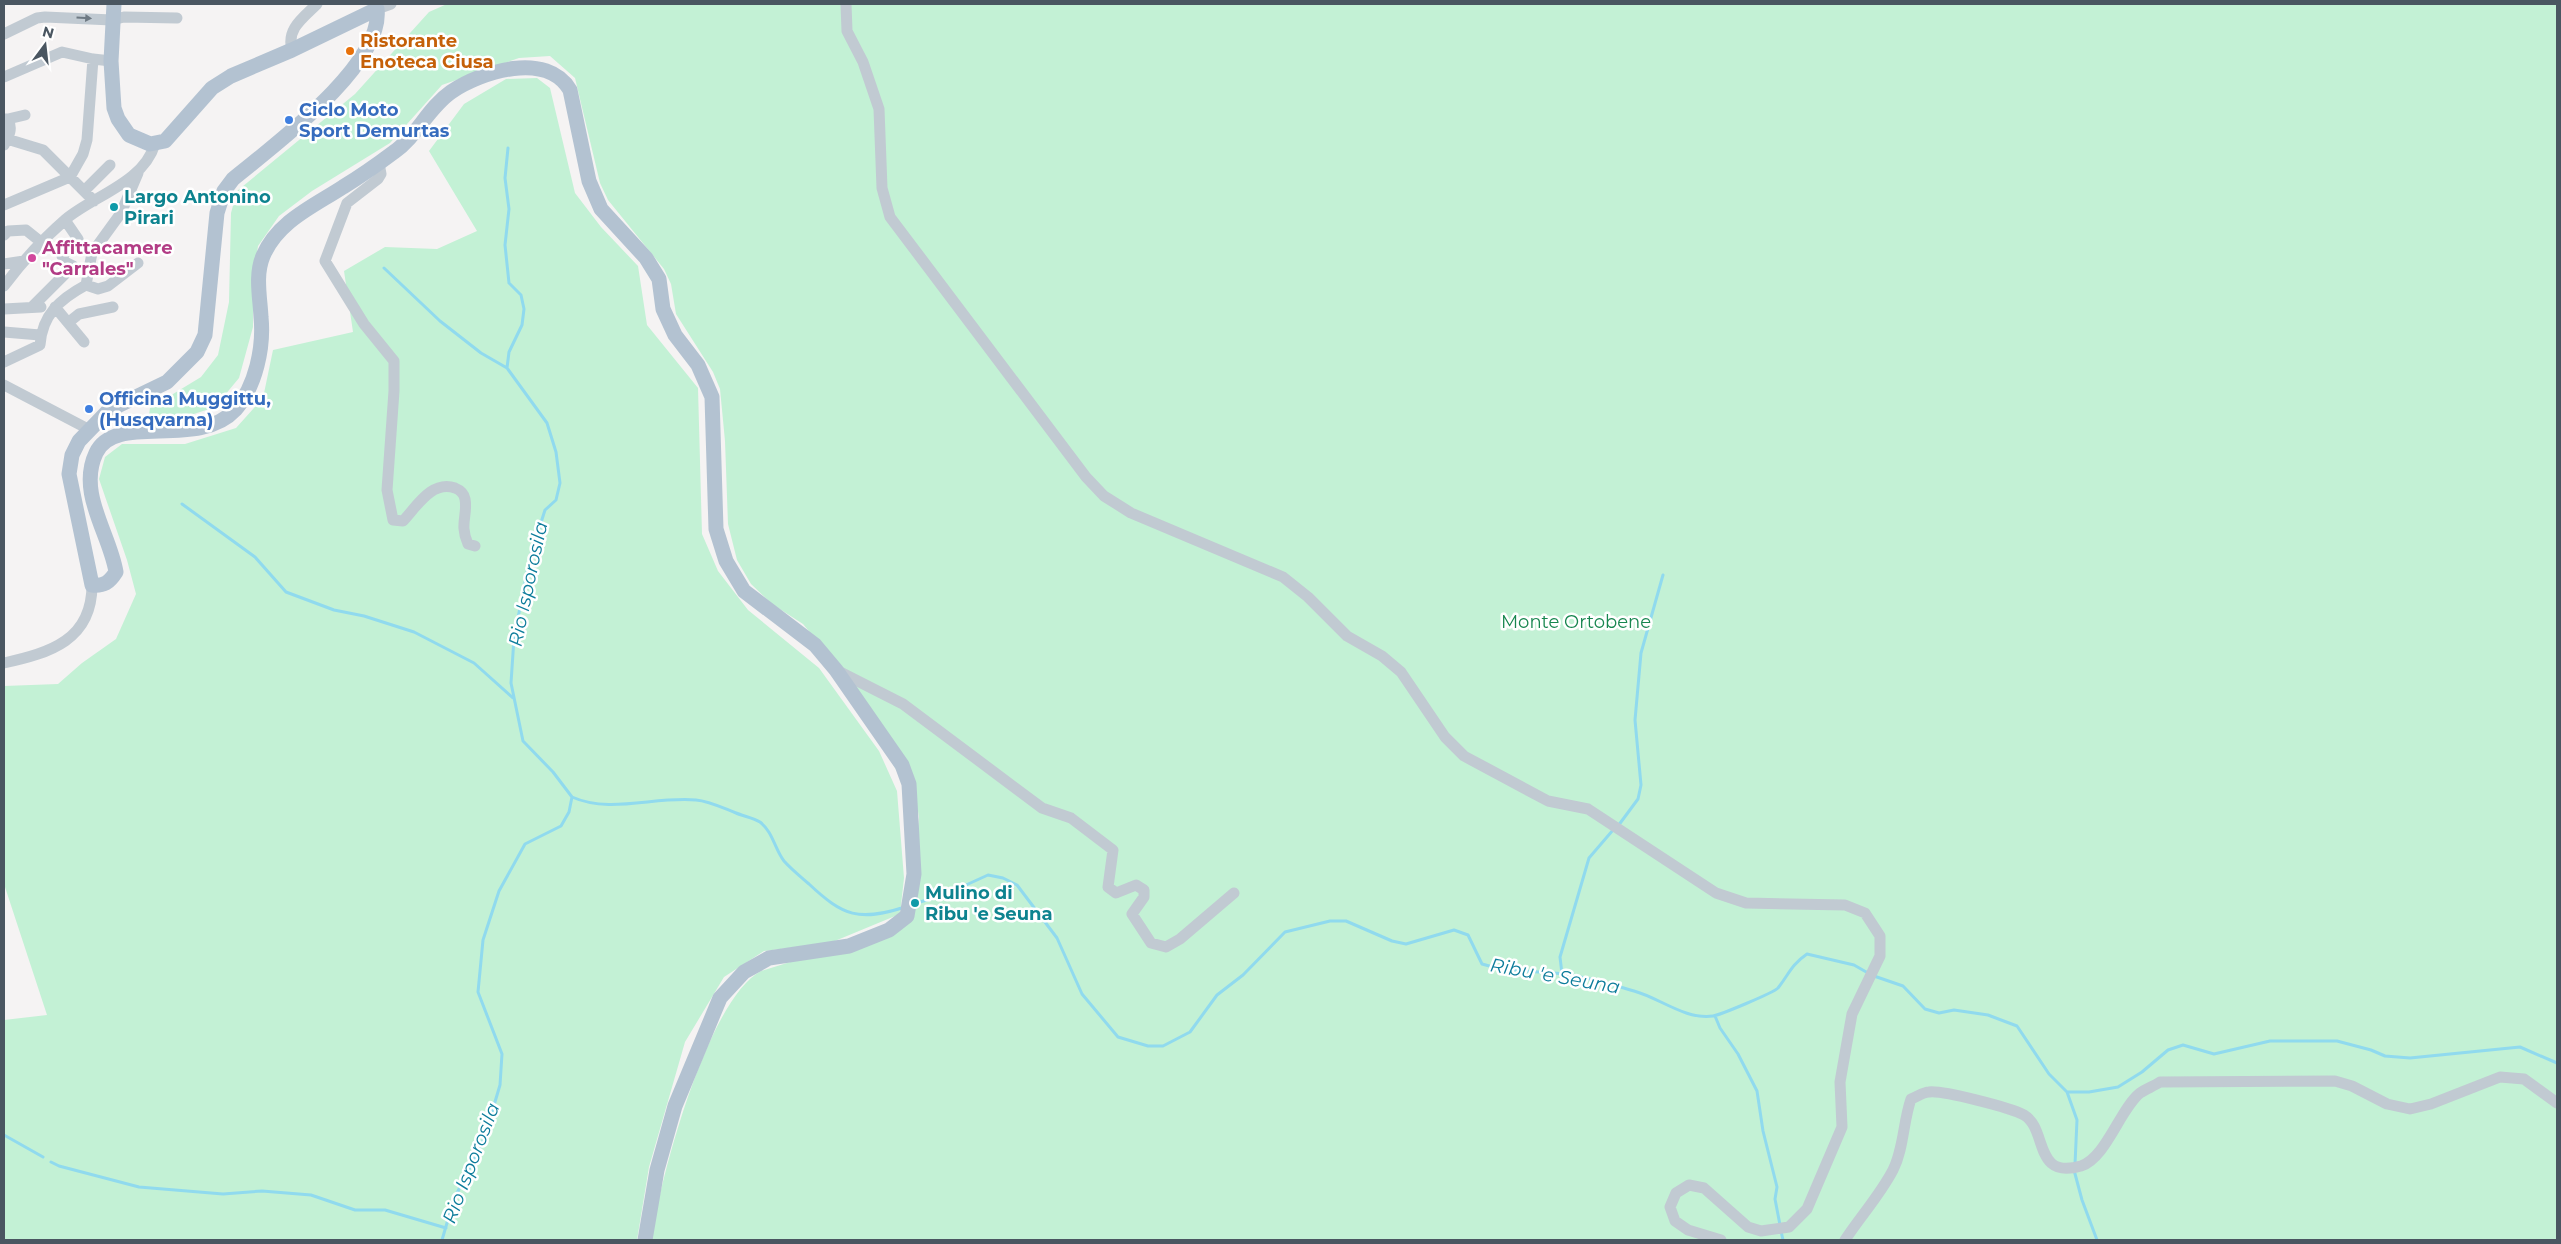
<svg xmlns="http://www.w3.org/2000/svg" width="2561" height="1244" viewBox="0 0 2561 1244" font-family="Montserrat,sans-serif">
	<style>
		.green { fill: #c3f1d5 }
		.lines { fill: none; stroke-linecap: round; stroke-linejoin: round }
		.stream { stroke: #90daee; stroke-width: 3 }
		.minor { stroke: #c1cad2; stroke-width: 11 }
		.major { stroke: #b3c2d1; stroke-width: 15 }
		.oneway { fill: #6e7983 }
		.food-dot { fill: #e8710a; stroke: #fff; stroke-width: 2 }
		.shop-dot { fill: #3f7fe0; stroke: #fff; stroke-width: 2 }
		.culture-dot { fill: #0f9aa8; stroke: #fff; stroke-width: 2 }
		.hotel-dot { fill: #d1479c; stroke: #fff; stroke-width: 2 }
		.labels { text-anchor: middle; dominant-baseline: central; stroke-width: 5; stroke-linejoin: round; paint-order: stroke }
		.food-label { font-size: 18px; font-weight: bold; fill: #c56008; stroke: #fff; text-anchor: start }
		.shop-label { font-size: 18px; font-weight: bold; fill: #366cbe; stroke: #fff; text-anchor: start }
		.culture-label { font-size: 18px; font-weight: bold; fill: #0d838f; stroke: #fff; text-anchor: start }
		.hotel-label { font-size: 18px; font-weight: bold; fill: #b23c85; stroke: #fff; text-anchor: start }
		.park-label { font-size: 18px; fill: #17864f; stroke: #fff }
		.water-label { font-size: 19px; font-style: italic; fill: #0c7c9b; stroke: #fff }
	</style>
	<rect width="100%" height="100%" fill="#f5f3f3"/>
	<path class="green" d="M447,4H2557V1240H651C660,1180 707,1000 761,971L903,927L916,853L919,817L918,811L847,677L803,624L772,604L751,584L737,560L728,524L725,441L720,389L713,372L676,314L671,284L664,269L608,200L600,183L575,78L550,56L519,58L442,85L390,143L312,191L279,216L258,246L253,278V327L239,378L215,407L179,419L148,422L150,408L201,377L218,355L229,302L231,213L237,191L355,94L429,12Z
		M537,78L550,88L575,193L601,227L638,266L647,325L698,388L702,534L718,571L748,610L819,668L879,751L897,791L904,878L900,914L830,943L764,951L724,977L685,1042L649,1167L637,1240H4V1020L47,1015L4,884V686L58,684L82,663L116,639L136,594L127,560L99,479L105,457L122,444H185L236,428L263,398L273,350L353,332L344,271L385,247L437,249L477,231L429,151L464,104L506,79Z"/>
	<g class="lines">
		<path class="stream" d="M384,268L440,321L481,353L507,368L547,423L556,452L560,483L556,500L545,510L530,557L514,638L511,683L523,741L553,772L572,797L569,812L561,826L525,844L499,891L483,940L478,992L502,1054L500,1085L484,1139L454,1199L442,1240
			M507,368L509,352L522,325L524,309L521,295L509,283L505,245L509,209L505,178L508,148
			M182,504L255,557L286,592L334,610L364,616L414,632L474,663L513,698
			M572,797C610,814 655,796 696,800C709,801 723,808 736,813C743,816 754,818 760,822C773,832 775,850 784,861C791,869 801,877 809,884C843,916 859,922 905,907
			M1618,826L1638,799L1641,785L1635,720L1641,653L1663,575
			M913,904L944,895L988,875L1003,878L1017,885L1057,938L1082,994L1118,1037L1148,1046H1163L1190,1032L1217,995L1243,975L1285,932L1330,921H1346L1392,941L1406,944L1454,930L1468,935L1482,964C1509,972 1537,971 1564,974C1588,977 1612,985 1634,991C1660,998 1685,1020 1713,1016C1720,1015 1773,993 1778,988C1789,974 1791,965 1807,954L1854,965L1868,973
			M1562,974L1560,957L1589,858L1613,830
			M1874,976L1903,986L1925,1009L1939,1013L1954,1010L1988,1015L2017,1026L2049,1074L2067,1092H2089L2118,1087L2142,1072L2168,1050L2183,1045L2214,1054L2270,1041H2337L2371,1050L2385,1056L2410,1058L2520,1047L2557,1063
			M1715,1016L1720,1028L1738,1054L1757,1091L1763,1131L1777,1187L1775,1199L1780,1225
			M2067,1092L2077,1120L2075,1164
			M4,1135L43,1157
			M51,1162L59,1166L139,1187L223,1194L262,1191L311,1195L355,1210H385L446,1228
			M2074,1170L2082,1200L2097,1240
			M1781,1231L1783,1240"/>
		<path class="minor" d="M846,4L847,31L863,62L879,109L882,188L890,217L1086,477L1104,496L1131,513L1283,577L1308,597L1347,636L1382,656L1401,672L1445,737L1464,756L1548,801L1588,809L1716,893L1746,903L1845,905L1865,913L1880,936V956L1852,1014L1840,1082L1842,1127L1807,1209L1789,1227L1761,1231L1748,1227L1704,1188L1689,1185L1676,1193L1670,1207L1675,1221L1688,1230L1721,1240
			M377,9L391,4
			M4,34L37,18L45,17L112,20L124,17L177,18
			M292,50C286,29 303,18 317,4
			M93,59L87,140L83,154L70,177L94,201
			M4,77L62,52L93,59L111,61
			M4,119H8C13,129 9,136 4,145
			M8,119L25,115
			M379,163L381,174L378,179L347,203L325,261L364,324L394,361V391L387,490L393,520L403,521C417,506 432,480 455,488C460,490 464,493 465,499C468,515 459,524 468,544L475,546
			M84,191L110,165
			M4,205L70,177L43,150L7,139
			M4,235L8,231L26,230L41,242
			M4,264L24,261
			M86,285L92,253L121,213L138,173
			M4,286C22,262 43,239 66,219C95,195 143,183 155,144
			M33,306L73,266L65,262L62,256L78,239L65,220
			M55,307L84,342
			M4,309L41,307
			M69,322L79,314L113,307
			M4,332L40,335
			M4,362L40,345C42,315 60,299 86,285L98,289L108,286L138,263
			M4,385L90,430
			M4,663C50,653 92,640 92,585
			M836,670L903,704L1042,808L1071,818L1113,850L1108,887L1116,893L1136,885L1144,890V897L1132,914L1151,943L1166,947L1180,939L1234,893
			M1845,1240C1860,1217 1880,1195 1893,1170C1904,1148 1903,1122 1911,1099C1917,1097 1923,1092 1929,1092C1942,1090 2012,1108 2024,1115C2048,1129 2033,1180 2081,1166C2106,1158 2120,1109 2140,1093C2146,1089 2154,1086 2160,1082L2335,1081L2352,1086L2387,1104L2410,1109L2431,1104L2500,1077L2524,1079L2557,1103"/>
		<path class="major" d="M114,4L111,61L114,108L118,119L129,135L150,144L165,141L212,88L231,76L292,50L377,9C384,65 273,146 233,179L224,191L217,213L205,335L197,352L167,382L109,410L79,441L72,455L69,474L92,585C104,586 109,583 116,572C110,534 77,493 96,453C115,412 198,450 235,410C256,386 264,347 261,317C260,297 255,275 263,256C278,221 314,206 343,187C361,176 378,164 394,152C417,136 428,108 451,92C482,71 547,51 570,90L589,181L601,209L646,258L659,279L663,309L675,335L698,365L712,397L716,529L726,561L744,591L815,645L836,670L902,765L909,784L914,874L907,916L889,930L849,946L769,958L744,972L720,998L675,1106L657,1170L645,1240"/>
	</g>
	<defs><path id="oneway-solid" d="M-6-.8H1V-3.2L6.5 0L1 3.2V.8H-6Z" transform="scale(1.25)"/></defs>
	<use class="oneway" href="#oneway-solid" transform="translate(84 18) rotate(4)"/>
	<circle class="food-dot" cx="350" cy="51" r="5"/>
	<g class="shop-dot">
		<circle cx="289" cy="120" r="5"/>
		<circle cx="89" cy="409" r="5"/>
	</g>
	<g class="culture-dot">
		<circle cx="114" cy="207" r="5"/>
		<circle cx="915" cy="903" r="5"/>
	</g>
	<circle class="hotel-dot" cx="32" cy="258" r="5"/>
	<g class="labels">
		<g class="food-label">
			<text x="360" y="41">Ristorante<tspan x="360" dy="21">Enoteca Ciusa</tspan></text>
		</g>
		<g class="shop-label">
			<text x="299" y="110">Ciclo Moto<tspan x="299" dy="21">Sport Demurtas</tspan></text>
			<text x="99" y="399">Officina Muggittu,<tspan x="99" dy="21">(Husqvarna)</tspan></text>
		</g>
		<g class="culture-label">
			<text x="124" y="197">Largo Antonino<tspan x="124" dy="21">Pirari</tspan></text>
			<text x="925" y="893">Mulino di<tspan x="925" dy="21">Ribu 'e Seuna</tspan></text>
		</g>
		<g class="hotel-label">
			<text x="42" y="248">Affittacamere<tspan x="42" dy="21">"Carrales"</tspan></text>
		</g>
		<g class="park-label">
			<text x="1576" y="622">Monte Ortobene</text>
		</g>
		<g class="water-label">
			<text transform="translate(528 584) rotate(-78)">Rio Isporosila</text>
			<text transform="translate(1555 976) rotate(10)">Ribu 'e Seuna</text>
			<text transform="translate(471 1163) rotate(-69)">Rio Isporosila</text>
		</g>
	</g>
	<rect width="2561" height="1244" fill="none" stroke="#4a5661" stroke-width="10"/>
	<g transform="translate(45 45) rotate(15)" stroke="#ffffff" stroke-width="4" paint-order="stroke">
	<path d="M0-4L9 19L0 12L-9 19Z" fill="#4a5661"/>
	<text y="-8" font-size="14" font-weight="bold" text-anchor="middle" fill="#4a5661">N</text>
	</g>
</svg>
